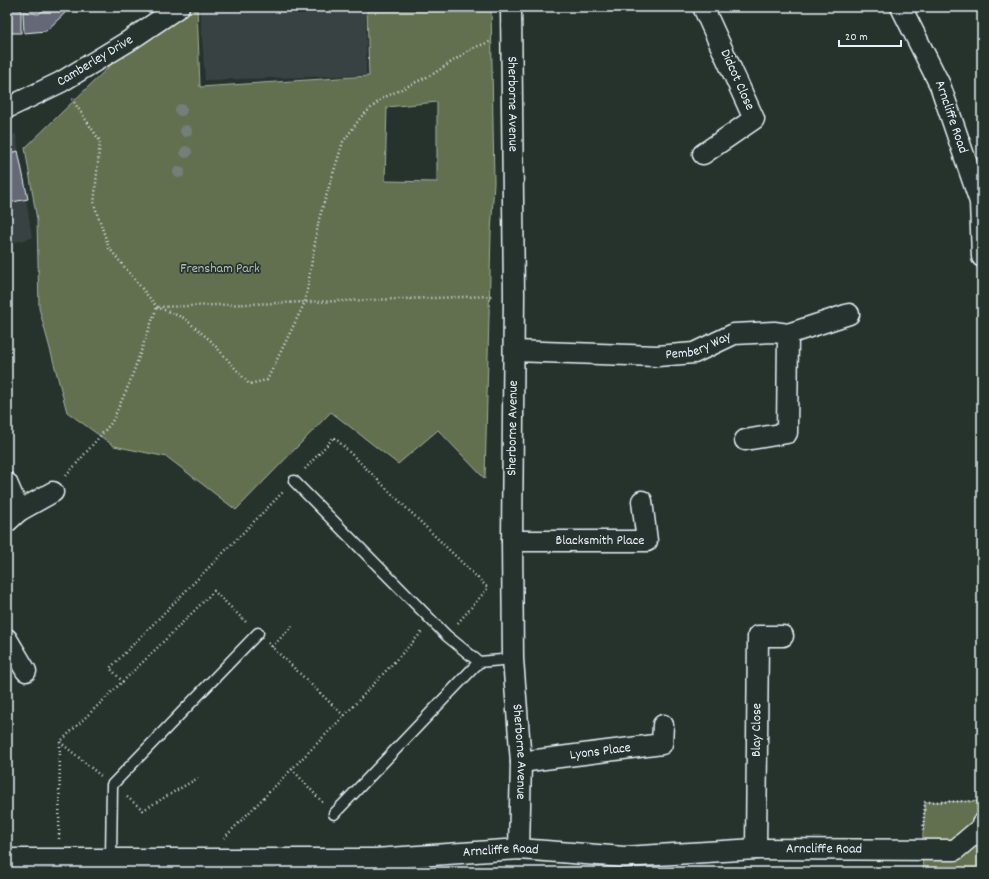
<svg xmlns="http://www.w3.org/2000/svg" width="989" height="879" viewBox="0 0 989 879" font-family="Dekko,sans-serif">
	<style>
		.built { fill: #394343 }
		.green { fill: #626f50; stroke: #a5b0a4; fill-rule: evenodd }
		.building { fill: #656875; stroke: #e8f1f8 }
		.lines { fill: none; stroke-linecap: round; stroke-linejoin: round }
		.lane-casing { stroke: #e8f1f8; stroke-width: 13 }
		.street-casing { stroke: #e8f1f8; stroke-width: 23 }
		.path { stroke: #e8f1f8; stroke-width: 2.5; stroke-dasharray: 1 3; stroke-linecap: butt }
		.lane { stroke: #26332d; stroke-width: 10 }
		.street { stroke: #26332d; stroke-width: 20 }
		.tree { fill: #737f78 }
		.labels { text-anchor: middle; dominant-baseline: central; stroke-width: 3.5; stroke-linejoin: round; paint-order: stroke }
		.street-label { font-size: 14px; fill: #e8f1f8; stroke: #26332d }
		.park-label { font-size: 14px; fill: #b2bdb5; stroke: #26332d }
	</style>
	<rect width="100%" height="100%" fill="#26332d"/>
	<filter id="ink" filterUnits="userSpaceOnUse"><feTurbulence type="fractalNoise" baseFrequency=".025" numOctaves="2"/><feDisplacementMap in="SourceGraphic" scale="8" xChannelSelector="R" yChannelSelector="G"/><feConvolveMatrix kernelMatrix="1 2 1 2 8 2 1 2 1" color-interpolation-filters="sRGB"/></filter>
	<g filter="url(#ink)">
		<path class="built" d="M202,7H366V75L205,80L200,8Z
			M16,134L32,238L7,244V135Z"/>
		<path class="green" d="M197,7L200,87L369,76L367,7H491L494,183L491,233L485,479L438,430L398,464L331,412L236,510L167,457L114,446L67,412L39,308L37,220L25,148L120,56ZM437,102V182L385,181L387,107Z
			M982,801V872H923L922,850L925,802Z"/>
		<path class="building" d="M46,7H67V11L46,31L24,33L23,12L39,14Z
			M7,8H21V33H7Z
			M18,151L28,199L7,203V154Z"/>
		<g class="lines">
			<defs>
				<path id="lane" d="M294,481L447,636L479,662L513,659
					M334,814L479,662
					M111,859L112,785L258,633"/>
				<g id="street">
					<path id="s1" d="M511,7L514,295L512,541L513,659L521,762L519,849"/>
					<path id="s2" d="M901,7L940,85L980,202L982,257"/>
					<path id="s3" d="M7,108L61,82L127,42L179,7"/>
					<path d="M703,154L754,119L703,7"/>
					<path d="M788,334L849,314"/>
					<path id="s4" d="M514,351L657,356L694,353L734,334L774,332L788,334L787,433L745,440"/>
					<path d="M7,483L19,511L7,522"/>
					<path d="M19,511L53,492"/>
					<path id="s5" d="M512,541H647L642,501"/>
					<path d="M7,639L26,671"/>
					<path id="s6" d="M521,762L662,744L663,725"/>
					<path id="s7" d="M756,849L758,636H783"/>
					<path id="s8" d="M7,859H375L519,849L624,857L756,849L955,850L981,828L982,824"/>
				</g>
			</defs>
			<use href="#lane" class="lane-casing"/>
			<use href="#street" class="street-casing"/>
			<path class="path" d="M72,99L100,141L94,204L109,248L157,307L184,318L211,341L249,384L267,380L305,302L319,219L343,142L361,117L381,99L433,74L473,48L492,41
				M305,469L334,437L488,588L457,624
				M66,476L112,422L129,384L157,307L493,296
				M268,643L344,716
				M272,647L294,624
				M123,682L110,668L283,492
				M60,742L101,776
				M292,769L324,804
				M127,797L143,810L198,778
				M923,830L925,802L982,801
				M224,838L344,716L423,631
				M59,839L60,742L148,657L214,591L247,623"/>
			<use href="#lane" class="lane"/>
			<use href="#street" class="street"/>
		</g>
		<g class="tree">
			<circle cx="181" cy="110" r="6"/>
			<circle cx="186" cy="131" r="6"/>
			<circle cx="186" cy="152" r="6"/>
			<circle cx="179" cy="172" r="6"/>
		</g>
	</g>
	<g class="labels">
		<g class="street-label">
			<text stroke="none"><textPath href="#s3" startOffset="100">Camberley Drive</textPath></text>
			<text transform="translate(737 80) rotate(66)">Didcot Close</text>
			<text stroke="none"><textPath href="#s1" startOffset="97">Sherborne Avenue</textPath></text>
			<text stroke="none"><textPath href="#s2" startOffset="121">Arncliffe Road</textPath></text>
			<text stroke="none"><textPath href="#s4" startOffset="186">Pembery Way</textPath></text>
			<text transform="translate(513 428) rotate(-89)">Sherborne Avenue</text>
			<text stroke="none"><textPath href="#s5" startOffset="88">Blacksmith Place</textPath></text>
			<text stroke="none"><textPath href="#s7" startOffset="119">Blay Close</textPath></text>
			<text stroke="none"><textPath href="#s1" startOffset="745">Sherborne Avenue</textPath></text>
			<text stroke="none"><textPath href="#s6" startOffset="80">Lyons Place</textPath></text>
			<text stroke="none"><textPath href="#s8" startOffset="818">Arncliffe Road</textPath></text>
			<text stroke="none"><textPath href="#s8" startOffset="494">Arncliffe Road</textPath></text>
		</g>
		<g class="park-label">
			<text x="220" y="269">Frensham Park</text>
		</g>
	</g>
	<rect width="989" height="879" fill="none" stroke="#26332d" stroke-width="24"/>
	<rect x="12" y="12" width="965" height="855" fill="none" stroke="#e8f1f8" stroke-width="1.5" filter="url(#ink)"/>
	<path d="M839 40v6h62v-6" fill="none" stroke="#e8f1f8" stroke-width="2"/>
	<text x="845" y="40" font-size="12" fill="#e8f1f8" stroke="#26332d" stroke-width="3" paint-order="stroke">20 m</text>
</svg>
